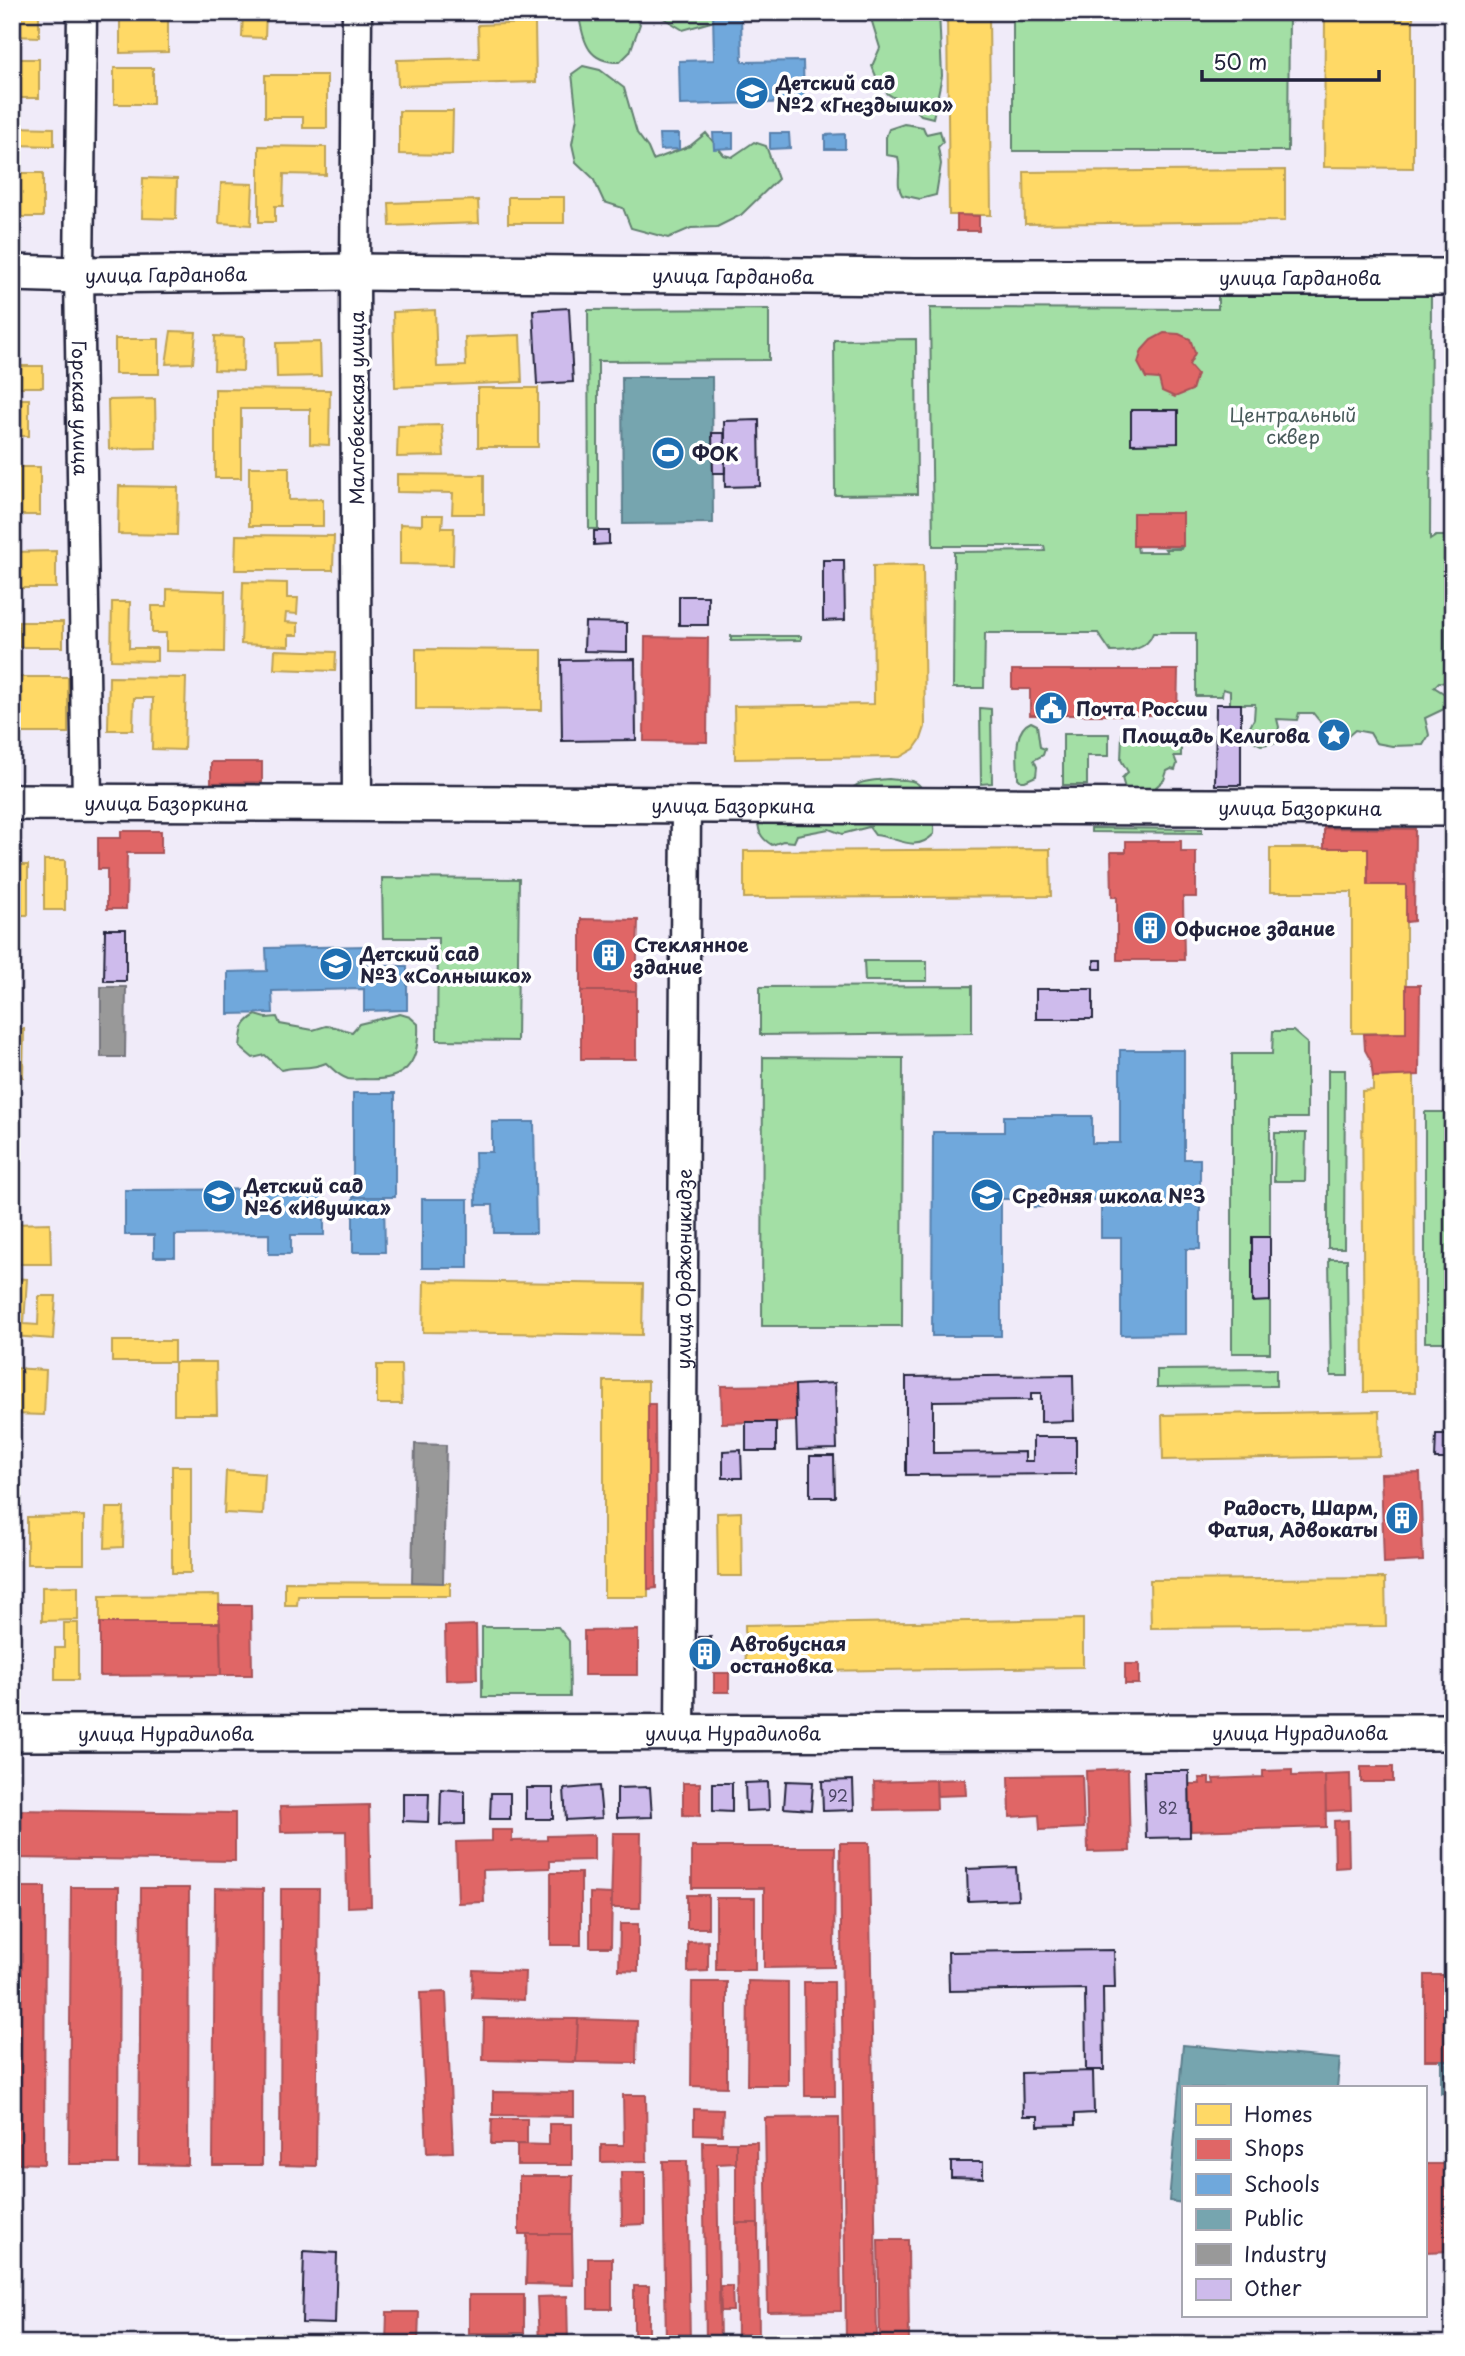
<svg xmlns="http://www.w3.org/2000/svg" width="1465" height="2356" viewBox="0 0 1465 2356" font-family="'Playpen Sans',sans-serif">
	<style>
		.green { fill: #a3dfa5; stroke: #628070; stroke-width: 2; fill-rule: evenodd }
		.homes { fill: #ffd966; stroke: #bda259; stroke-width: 2 }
		.shops { fill: #e06666; stroke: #a75259; stroke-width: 2 }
		.schools { fill: #6fa8dc; stroke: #5880ac; stroke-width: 2 }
		.public { fill: #76a5af; stroke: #5d7e8c; stroke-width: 2 }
		.industry { fill: #999; stroke: #75757d; stroke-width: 2 }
		.building { fill: #cebbec; stroke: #22223b; stroke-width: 2 }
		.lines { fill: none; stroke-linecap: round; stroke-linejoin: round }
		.minor-casing { stroke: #22223b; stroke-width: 33 }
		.tertiary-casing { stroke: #22223b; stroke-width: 40 }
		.minor { stroke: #fff; stroke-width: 28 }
		.tertiary { stroke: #fff; stroke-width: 35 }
		.labels { text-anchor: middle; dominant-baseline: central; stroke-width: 7; stroke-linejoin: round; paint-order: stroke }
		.number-label { font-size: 16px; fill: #4d4867 }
		.poi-label { font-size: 19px; font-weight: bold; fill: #22223b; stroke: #fff; text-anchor: start }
		.street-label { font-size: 19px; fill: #22223b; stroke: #fff }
		.park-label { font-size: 19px; fill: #495b5b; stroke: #fff }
	</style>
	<rect width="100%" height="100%" fill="#f0ebf9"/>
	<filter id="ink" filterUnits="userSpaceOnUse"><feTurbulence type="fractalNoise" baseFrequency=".0143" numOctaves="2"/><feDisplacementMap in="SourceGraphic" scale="14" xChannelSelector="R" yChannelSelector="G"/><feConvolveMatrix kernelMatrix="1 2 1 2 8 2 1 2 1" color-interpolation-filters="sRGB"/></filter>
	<g filter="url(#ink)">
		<path class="green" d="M631,12L640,24L630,52L620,62C586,63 584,40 578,12Z
			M654,12H718V20L683,30Z
			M869,12H939L942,76L933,118L921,115L906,99C886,101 878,83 872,66L880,48Z
			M1013,12H1289L1288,151H1013Z
			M583,66L600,70L624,88L637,133L648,148L653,160L690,146L706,133L724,155L732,157L754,142L766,146L778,179L741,215L717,227L691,228L668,238L631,228L623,208L604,202L593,178L576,162L572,144L577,117L572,74Z
			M904,124L923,127L926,134L940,131L943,142L938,147L941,164L936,195L920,199L902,195C895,183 902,171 898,157L886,155V137L889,129Z
			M1218,289L1431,292L1430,540L1436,536H1447L1453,561L1450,571L1452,585L1447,606V626L1445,631L1447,679L1445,683L1439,682L1434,687L1445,694L1444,709L1425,718L1429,735L1423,745L1392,746L1376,743L1370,733L1355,730L1346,738C1331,734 1323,726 1313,713H1299L1297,720L1277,719L1279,727L1276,743L1261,745L1249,739V729L1254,719L1255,704H1230V691L1223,689L1222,696H1196V633H1153C1147,651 1126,652 1111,652L1098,633H985L984,688H953L954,552L1045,551L1044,546H933L930,308L1218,309ZM1137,547V546L1182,547L1181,549H1165L1167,552H1138Z
			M769,309V360L598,361V529H589L588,310Z
			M916,339L917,494L835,495L834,340Z
			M731,636H801V640L731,641Z
			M980,708L991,709L992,783L981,784Z
			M1031,722L1037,725L1040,747L1045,749L1043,755L1034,760L1037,767L1036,776L1025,781H1021L1018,778C1018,760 1012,730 1031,722Z
			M1063,734H1109V756H1087V785H1063Z
			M1122,734H1181V756H1174L1177,764L1175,770L1171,769L1167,771L1164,780L1156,787L1159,792H1126L1122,778L1128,772L1121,760Z
			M889,779C898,781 911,778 918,784C931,795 935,818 934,834C914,854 898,837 875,835L869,827L842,834L829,829L797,835L794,842L783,841L772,845C757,836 759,829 757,813L845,794C859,779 871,781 889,779Z
			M1091,828L1202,829V833L1091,832Z
			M382,878L519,879L517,1041L437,1040L438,938H383Z
			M864,961H927V981H865Z
			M972,986V1033L760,1035V987Z
			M400,1014L410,1017L418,1024C420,1065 404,1082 364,1079C359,1079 352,1080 348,1079C338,1076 333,1069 326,1063C311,1070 297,1066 281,1070L265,1055L253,1058L240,1047C242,1030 241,1023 256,1015L266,1018L277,1017L280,1024L313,1030L326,1026L335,1027L352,1032L359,1024Z
			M1273,1031H1293L1307,1043V1118H1270V1353H1232V1054H1272Z
			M763,1057L903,1058L902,1326H762Z
			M1328,1070H1345L1344,1248H1328Z
			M1425,1112H1453V1342H1425Z
			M1275,1133H1306L1305,1181H1274Z
			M1329,1259H1347L1348,1376H1331Z
			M1276,1369V1386L1157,1387V1370Z
			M482,1627H558L569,1641L570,1697H482Z"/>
		<path class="homes" d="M12,12H39V37L12,36Z
			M243,12H266L265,38L242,37Z
			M947,12H989L991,215H949Z
			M1325,12H1413V168L1324,167Z
			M120,13H168V52L120,53Z
			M535,23L536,82L398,86L397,60L479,58L478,25Z
			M12,59H39V98H12Z
			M114,68H153V104H114Z
			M265,75H327V128H303V117H265Z
			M399,111H453L452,155L399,154Z
			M12,127L54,128V146L12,145Z
			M259,146L326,147V175L284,174L283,206H275V222H259Z
			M1285,170V221L1025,224L1024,172Z
			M12,173H43V217H12Z
			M143,178L177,179L176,219L142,218Z
			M221,183L253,184L251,225L219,223Z
			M508,197H564V223H508Z
			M478,200L479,223L390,226L389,203Z
			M435,310L437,367L466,366L465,337L520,335L522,382L395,387L393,312Z
			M171,331L196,332L193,363L166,364Z
			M215,336L244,337L243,371L214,370Z
			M115,339H159V374H115Z
			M320,342L321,376L277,377L276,343Z
			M12,366H43V387H12Z
			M478,388H538V447H478Z
			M215,389L330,390L329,445L310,444V409H241V478H215Z
			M12,399H29V436H12Z
			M155,399L156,448L109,449L108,400Z
			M442,425L444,456L397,457L398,426Z
			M12,467H40V515H12Z
			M249,467H289V500L323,499V526H249Z
			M397,474L484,475V514H452L453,493L397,492Z
			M119,486L178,487L177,535L118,534Z
			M422,515H443L442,528H454L453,565L400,564V524L422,525Z
			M236,535L334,536L333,570H235Z
			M56,551V588H12V552Z
			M923,565L925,727L921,739L914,749L900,757L735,759L734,706L874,704L873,566Z
			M243,582L287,583V598H298L297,614L286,613L285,622L298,623V635H289V646L241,644Z
			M167,589L225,591L224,652L166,651V633H152V606H167Z
			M112,602H130L129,648H157V661L111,660Z
			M19,622H63V647H19Z
			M416,649L542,650V710L416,709Z
			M275,650L336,652L335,671L274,669Z
			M12,677H68V733H12Z
			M109,677L186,678L184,750L152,749L153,698H134L133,730H108Z
			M1270,848H1368V885H1406V1033H1352V892H1270Z
			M1050,849L1051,896L744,898V851Z
			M1050,849L1051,896L744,898V851Z
			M44,860H65V910H44Z
			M12,865H28V915H12Z
			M12,1029H24L23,1077H12Z
			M1414,1075L1415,1392H1364L1362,1091L1373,1090V1077Z
			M50,1223L51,1264H12V1224Z
			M12,1278L27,1279L24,1324L38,1325L39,1296H56L53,1339L12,1336Z
			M424,1281L643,1284L642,1335L423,1332Z
			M112,1341H174V1362H112Z
			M174,1362H216L217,1414H174Z
			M377,1365H401L402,1404H377Z
			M12,1368L46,1370L44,1415L12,1414Z
			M604,1381H648V1597H604Z
			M1379,1411L1380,1456L1163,1460L1162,1415Z
			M12,1463L19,1464L15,1569H12Z
			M172,1466H191V1573H172Z
			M226,1471L265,1474L263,1515L224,1513Z
			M106,1508H124L123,1547L105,1548Z
			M741,1512L742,1576H718L717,1513Z
			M84,1516V1564H27V1517Z
			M1385,1578L1386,1626L1151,1628L1150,1580Z
			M285,1582L450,1583V1596H298L297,1605H285Z
			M78,1586V1620L42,1621V1587Z
			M219,1595L220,1623H100V1596Z
			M1083,1619V1667L746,1672L745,1625Z
			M64,1623H78V1680H55V1648H64Z"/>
		<path class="shops" d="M957,215L979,216V231H957Z
			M1164,333L1179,334L1190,339L1195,353L1189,365L1197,374L1192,390L1175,397L1162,391L1159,379L1146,378L1138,363L1142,350L1151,340Z
			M1133,513H1183V546H1133Z
			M645,637L708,638L707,742L644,741Z
			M1012,670H1178L1177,715H1030V689H1012Z
			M211,762H262V782L211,783Z
			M1324,828L1415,829L1414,921L1406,922V885H1368V848H1324Z
			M121,831H161V853H127L126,909H107V869H98V838H121Z
			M1126,841H1181V852H1196V897H1183L1184,960H1117V897H1112L1111,852H1126Z
			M581,919L638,920L636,991H581Z
			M1406,985H1420L1419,1075L1373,1077L1371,1061L1365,1050L1364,1034L1406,1033Z
			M581,991H636V1059H581Z
			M795,1385L796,1421L722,1423L721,1386Z
			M648,1404H655L656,1588L648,1589Z
			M1420,1473L1423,1561L1384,1563L1381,1474Z
			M219,1605H251L252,1675H221Z
			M100,1623H220L221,1675L100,1676Z
			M476,1625L477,1679L446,1680L445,1626Z
			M638,1630V1675H584V1631Z
			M1125,1664H1139V1684H1125Z
			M714,1673H729V1692H714Z
			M1361,1767H1393V1782H1361Z
			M1128,1769L1130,1851L1088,1852L1086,1771Z
			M1292,1770V1776L1325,1775L1326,1827L1191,1831L1189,1784H1200L1199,1778H1209V1784H1214L1213,1779L1263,1777V1771Z
			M1350,1774L1351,1810L1326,1811L1325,1775Z
			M1082,1775L1084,1828L1040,1830L1039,1815L1010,1817L1009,1776Z
			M965,1779L966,1795L937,1796L936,1780Z
			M936,1780L937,1809L875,1810L874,1782Z
			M683,1783H700V1816L683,1815Z
			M369,1805L371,1906L347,1907L346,1831L281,1832L280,1807Z
			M12,1810L235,1813V1861L12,1858Z
			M1348,1820L1349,1867L1335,1868L1334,1821Z
			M492,1830H512V1841L547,1840V1836L594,1835V1860L550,1861V1868L483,1870L484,1902L458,1903L456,1842L492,1841Z
			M613,1833H641L640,1908H611Z
			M840,1843H869L877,2344H846Z
			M692,1847H835L834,1967L764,1968V1888H692Z
			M551,1873H581V1945H551Z
			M12,1887H45L44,2164L12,2163Z
			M71,1887H119L118,2164H69Z
			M141,1888H189L188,2165L139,2164Z
			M215,1888L263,1889L262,2165H213Z
			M281,1889H319L316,2166L280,2165Z
			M590,1893L612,1894L611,1947H590Z
			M687,1895H708V1928H687Z
			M716,1898H755V1970H716Z
			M620,1924H638V1971L619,1970Z
			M708,1941V1971L688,1972V1942Z
			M473,1970L525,1972L524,2000L472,1998Z
			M1425,1975H1453V2060H1425Z
			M748,1981L788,1982V2085H747Z
			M692,1982H727V2087L691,2086Z
			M804,1982H834L835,2096H805Z
			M446,1992L453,2152L427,2153L420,1993Z
			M484,2018L578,2019L576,2062L483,2060Z
			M578,2019L637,2021L636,2063L576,2062Z
			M493,2092L574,2093V2116L493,2115Z
			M623,2095H646L647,2161L601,2162V2145H624Z
			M694,2109L723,2110L722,2135L694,2134Z
			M839,2117L841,2311L768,2312L765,2118Z
			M492,2119H527V2144H491Z
			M549,2124H572V2165H517V2144L549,2145Z
			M703,2142H736V2163L717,2164L720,2344H706Z
			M736,2142H757L758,2223H736Z
			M663,2161H687L690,2344H666Z
			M1425,2164H1453V2251L1425,2252Z
			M621,2172H645V2224L622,2225Z
			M519,2176H573L572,2234H519Z
			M736,2223H758L759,2344H737Z
			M527,2234H572L573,2285L526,2284Z
			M878,2240H908L909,2344H880Z
			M588,2258H612V2309H588Z
			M634,2286H649V2337H634Z
			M720,2286H732L733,2311H721Z
			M469,2295H524V2333H469Z
			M567,2296L568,2344H539L537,2297Z
			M387,2312H419L418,2344H386Z
			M511,2333V2344H478V2334Z
			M589,2337H634V2344H589Z
			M841,2342V2344H759V2343Z"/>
		<path class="schools" d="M713,12H741L742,62L803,61L804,102L680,105L679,61L714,60Z
			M713,133H733V148L714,149Z
			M770,133H789L790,148L770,149Z
			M659,134H679V149L660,150Z
			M845,134V149H825V135Z
			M366,946V966H407V1010L364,1011V989L272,991L273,1013L228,1014V972L267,971L266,948Z
			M1120,1050H1184V1159H1200V1249H1186V1334L1121,1335V1238H1101V1200H1042V1207H1030V1199H1001V1336H932L933,1132H1004V1116H1092V1143H1120Z
			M353,1093H395V1197H353Z
			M492,1122H534L536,1233H494L493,1205H476L475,1152H492Z
			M324,1189V1235H291V1254H269V1234L175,1235V1257H154V1235H125V1190Z
			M353,1197H384L385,1252H353Z
			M422,1199H468V1268H422Z"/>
		<path class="public" d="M622,377H712L713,523L623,524Z
			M1183,2045L1340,2059L1337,2088H1183V2203L1169,2201Z
			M1441,2060H1453V2094L1441,2093Z"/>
		<path class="industry" d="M101,987H126L125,1057H101Z
			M415,1444L446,1445L443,1583L412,1582Z"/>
		<path class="building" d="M569,308L573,382L537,384L533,310Z
			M1131,410H1178V443L1131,444Z
			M759,420L760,486L725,487L724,421Z
			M712,433H725V473H713Z
			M594,531H609V544L594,545Z
			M823,560H844L845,620L823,621Z
			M679,596H708V625H679Z
			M585,622L627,623V652L584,651Z
			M635,659L636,740L562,741L561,660Z
			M1216,704H1241V785H1215Z
			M105,929H126V981H104Z
			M1094,960H1102V969H1094Z
			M1036,989H1093V1019H1036Z
			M1252,1237H1270V1301L1252,1302Z
			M1073,1375L1074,1421L1041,1422V1393H1031V1400L933,1401V1453L1025,1452V1461H1033V1437H1076V1474L906,1475V1377Z
			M835,1383L837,1449L797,1450L795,1385Z
			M746,1422H776V1451H746Z
			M1436,1434H1453V1459H1435Z
			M741,1450L742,1478H723V1451Z
			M810,1456H834L835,1497H810Z
			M699,1637H711V1661H699Z
			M1144,1771H1189L1190,1837L1146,1838Z
			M853,1780L854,1810L823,1811L822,1781Z
			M786,1781L813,1782L811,1810L784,1808Z
			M768,1782L769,1810L746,1811L745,1783Z
			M713,1783H732V1812L713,1811Z
			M599,1786L602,1818L566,1820L564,1789Z
			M650,1787L652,1817L617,1818V1788Z
			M526,1788H553V1819H526Z
			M441,1789L465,1791V1824L440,1825Z
			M403,1793H429L428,1822L403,1821Z
			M491,1793H510V1819H490Z
			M1016,1867L1018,1899L968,1901L967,1869Z
			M1114,1950L1115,1988H1103L1104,2070H1086L1085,1989L949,1991L948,1952Z
			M1093,2071L1094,2113L1075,2114V2125L1038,2126V2116H1023L1022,2073Z
			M951,2162H983V2178L951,2177Z
			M304,2251L337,2253L335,2324L302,2323Z"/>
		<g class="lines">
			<defs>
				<g id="minor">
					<path id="s1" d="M82,12L79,275L87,803"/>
					<path d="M357,804L355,272L357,12"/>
					<path id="s2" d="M680,1733L686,805"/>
				</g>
				<g id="tertiary">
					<path id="s3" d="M12,273L79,275L355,272L915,277H1453"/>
					<path id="s4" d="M12,802L1453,808"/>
					<path id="s5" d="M12,1733L1453,1732"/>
				</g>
			</defs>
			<use href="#minor" class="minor-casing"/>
			<use href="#tertiary" class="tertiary-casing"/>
			<use href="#minor" class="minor"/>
			<use href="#tertiary" class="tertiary"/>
		</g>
	</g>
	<defs>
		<symbol id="school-disc" viewBox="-11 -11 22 22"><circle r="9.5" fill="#1f6fb2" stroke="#fff"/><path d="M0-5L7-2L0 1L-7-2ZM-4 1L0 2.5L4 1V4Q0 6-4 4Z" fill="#fff"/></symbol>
		<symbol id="stadium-disc" viewBox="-11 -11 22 22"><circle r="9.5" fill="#1f6fb2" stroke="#fff"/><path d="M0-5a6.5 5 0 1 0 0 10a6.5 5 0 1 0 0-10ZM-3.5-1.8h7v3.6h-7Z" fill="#fff"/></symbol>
		<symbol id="civic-disc" viewBox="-11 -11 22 22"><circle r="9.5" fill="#1f6fb2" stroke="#fff"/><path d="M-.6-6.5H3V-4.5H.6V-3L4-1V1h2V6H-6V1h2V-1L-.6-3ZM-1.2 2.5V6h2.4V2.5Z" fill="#fff"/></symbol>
		<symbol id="sight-disc" viewBox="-11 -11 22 22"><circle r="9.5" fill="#1f6fb2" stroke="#fff"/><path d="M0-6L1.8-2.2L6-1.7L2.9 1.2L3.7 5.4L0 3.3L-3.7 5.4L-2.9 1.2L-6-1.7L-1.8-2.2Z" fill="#fff"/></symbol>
		<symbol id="building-disc" viewBox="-11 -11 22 22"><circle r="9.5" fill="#1f6fb2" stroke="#fff"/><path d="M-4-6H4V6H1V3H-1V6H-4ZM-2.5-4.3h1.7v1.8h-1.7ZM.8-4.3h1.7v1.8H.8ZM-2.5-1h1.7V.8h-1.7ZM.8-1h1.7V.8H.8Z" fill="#fff"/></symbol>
	</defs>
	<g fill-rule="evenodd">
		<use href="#school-disc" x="733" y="74" width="38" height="38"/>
		<use href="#stadium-disc" x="649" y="434" width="38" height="38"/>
		<use href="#civic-disc" x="1032" y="689" width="38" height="38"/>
		<use href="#sight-disc" x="1315" y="716" width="38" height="38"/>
		<use href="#building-disc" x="1131" y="909" width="38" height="38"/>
		<use href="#building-disc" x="590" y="936" width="38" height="38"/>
		<use href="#school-disc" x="317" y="945" width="38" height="38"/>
		<use href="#school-disc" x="968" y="1176" width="38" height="38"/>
		<use href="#school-disc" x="200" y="1177" width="38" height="38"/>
		<use href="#building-disc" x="1383" y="1499" width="38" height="38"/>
		<use href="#building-disc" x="686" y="1635" width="38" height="38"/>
	</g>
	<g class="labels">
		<g class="number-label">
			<text x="838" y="1795">92</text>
			<text x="1168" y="1807">82</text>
		</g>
		<g class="poi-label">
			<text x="776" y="82">Детский сад<tspan x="776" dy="22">№2 «Гнездышко»</tspan></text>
			<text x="692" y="453">ФОК</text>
			<text x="1076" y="708">Почта России</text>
			<text x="1310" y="735" text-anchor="end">Площадь Келигова</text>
			<text x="1174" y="928">Офисное здание</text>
			<text x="634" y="944">Стеклянное<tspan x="634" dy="22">здание</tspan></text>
			<text x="360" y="953">Детский сад<tspan x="360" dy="22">№3 «Солнышко»</tspan></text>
			<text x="244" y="1185">Детский сад<tspan x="244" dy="22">№6 «Ивушка»</tspan></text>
			<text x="1012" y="1195">Средняя школа №3</text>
			<text x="1378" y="1507" text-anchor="end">Радость, Шарм,<tspan x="1378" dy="22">Фатия, Адвокаты</tspan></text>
			<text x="730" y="1643">Автобусная<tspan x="730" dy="22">остановка</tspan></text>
		</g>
		<g class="street-label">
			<text stroke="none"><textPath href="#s3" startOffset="154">улица Гарданова</textPath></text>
			<text stroke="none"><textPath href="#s3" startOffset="721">улица Гарданова</textPath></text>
			<text stroke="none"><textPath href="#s3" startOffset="1288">улица Гарданова</textPath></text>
			<text stroke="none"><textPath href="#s1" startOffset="396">Горская улица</textPath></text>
			<text transform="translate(356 408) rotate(-90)">Малгобекская улица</text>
			<text stroke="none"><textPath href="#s4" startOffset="154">улица Базоркина</textPath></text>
			<text stroke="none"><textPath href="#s4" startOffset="721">улица Базоркина</textPath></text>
			<text stroke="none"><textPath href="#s4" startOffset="1288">улица Базоркина</textPath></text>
			<text stroke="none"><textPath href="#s2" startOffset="464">улица Орджоникидзе</textPath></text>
			<text stroke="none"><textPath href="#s5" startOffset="1288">улица Нурадилова</textPath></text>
			<text stroke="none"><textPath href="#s5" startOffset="154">улица Нурадилова</textPath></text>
			<text stroke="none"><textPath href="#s5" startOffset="721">улица Нурадилова</textPath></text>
		</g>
		<g class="park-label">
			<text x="1293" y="414">Центральный<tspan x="1293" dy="22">сквер</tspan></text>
		</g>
	</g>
	<rect width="1465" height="2356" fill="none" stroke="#fff" stroke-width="42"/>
	<rect x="21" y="21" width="1423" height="2314" fill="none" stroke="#22223b" stroke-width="2.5" filter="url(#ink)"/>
	<rect x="1182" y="2086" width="245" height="231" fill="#ffffff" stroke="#a7a7b1" stroke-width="2"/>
	<rect x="1196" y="2104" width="35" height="21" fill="#ffd966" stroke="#a7a7b1" stroke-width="2"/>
	<text x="1244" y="2122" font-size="21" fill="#22223b">Homes</text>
	<rect x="1196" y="2139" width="35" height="21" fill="#e06666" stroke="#a7a7b1" stroke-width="2"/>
	<text x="1244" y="2156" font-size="21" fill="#22223b">Shops</text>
	<rect x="1196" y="2174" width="35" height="21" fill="#6fa8dc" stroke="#a7a7b1" stroke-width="2"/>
	<text x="1244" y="2192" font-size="21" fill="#22223b">Schools</text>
	<rect x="1196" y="2209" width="35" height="21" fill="#76a5af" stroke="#a7a7b1" stroke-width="2"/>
	<text x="1244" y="2226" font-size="21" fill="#22223b">Public</text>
	<rect x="1196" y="2244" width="35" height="21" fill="#999999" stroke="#a7a7b1" stroke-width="2"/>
	<text x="1244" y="2262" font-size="21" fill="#22223b">Industry</text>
	<rect x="1196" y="2279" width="35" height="21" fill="#cebbec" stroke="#a7a7b1" stroke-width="2"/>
	<text x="1244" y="2296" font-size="21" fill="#22223b">Other</text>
	<path d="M1202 70v10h177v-10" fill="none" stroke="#22223b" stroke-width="3.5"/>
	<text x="1213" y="70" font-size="21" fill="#22223b" stroke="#ffffff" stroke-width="5" paint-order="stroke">50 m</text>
</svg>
